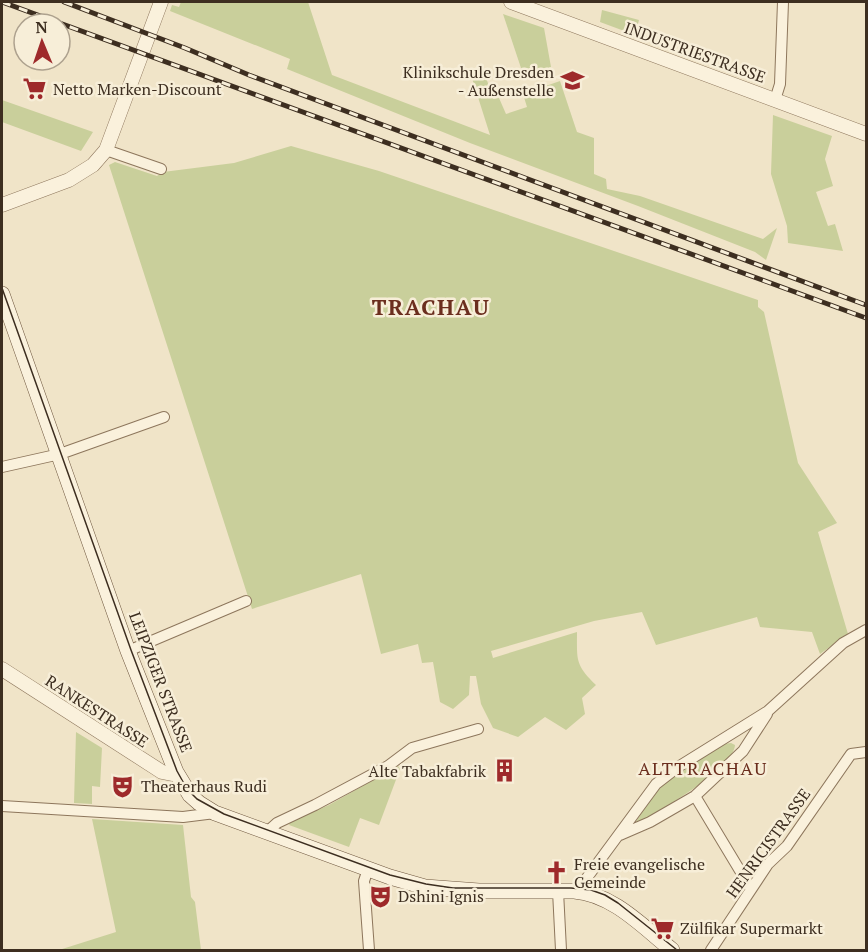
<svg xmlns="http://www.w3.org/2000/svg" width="868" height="952" viewBox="0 0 868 952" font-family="'PT Serif',serif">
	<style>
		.green { fill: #c9cf9b }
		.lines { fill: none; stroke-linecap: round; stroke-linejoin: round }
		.minor-casing { stroke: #8d765c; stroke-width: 12 }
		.tertiary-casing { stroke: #8d765c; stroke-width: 15 }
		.secondary-casing { stroke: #6f573f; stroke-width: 16 }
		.minor { stroke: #faf1dc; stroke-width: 10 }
		.tertiary { stroke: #faf1dc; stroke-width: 14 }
		.secondary { stroke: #faf1dc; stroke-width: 15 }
		.tram { stroke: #3d2e20; stroke-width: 1.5 }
		.rail-casing { stroke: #3d2e20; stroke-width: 5 }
		.rail { stroke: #f7eed8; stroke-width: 3; stroke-dasharray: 9; stroke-linecap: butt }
		.labels { text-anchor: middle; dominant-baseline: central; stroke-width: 5; stroke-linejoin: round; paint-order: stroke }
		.street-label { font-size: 16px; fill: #3d2e20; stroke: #f7eed8 }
		.poi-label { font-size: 16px; fill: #3d2e20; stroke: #f7eed8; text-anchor: start }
		.neighbourhood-label { font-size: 18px; letter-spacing: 1.5px; fill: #6b2e1e; stroke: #f7eed8 }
		.district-label { font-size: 22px; font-weight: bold; letter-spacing: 1.5px; fill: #6b2e1e; stroke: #f7eed8 }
	</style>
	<rect width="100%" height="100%" fill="#f0e4c8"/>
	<path class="green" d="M181,2H308L332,75L490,135L470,72L483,68L493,99L499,98L506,114L527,107L523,94L560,81L577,132L594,138V174L606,179L607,189L640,196L763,239L777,228L766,260L755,252L638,206L470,143L287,69L290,59L170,11L172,5L179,7Z
		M602,10L639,20L635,35L600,22Z
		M503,14L544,28L551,67L524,77Z
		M2,100L93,132L81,151L2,122Z
		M773,115L832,136L825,159L833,186L816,192L828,226L835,224L843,251L788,243L787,226L771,174Z
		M291,146L379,171L758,300V307L764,312L798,463L837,523L818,532L848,634L820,654L812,632L760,627L757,617L656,645L642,612L594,621L491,651L493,658L577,632C577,660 575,665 596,685L582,698L585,714L566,730L545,717L518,737L493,728L481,704L476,676H470L469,695L453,709L440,702L433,662L422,663L418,644L381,654L361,574L252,609L109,165L115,162L157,176L163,172L234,163Z
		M76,732L102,748L100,787L92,786V804L74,803Z
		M731,743L735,745C734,768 659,811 639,823H635L658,788L723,744Z
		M398,766L400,769L379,825L360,818L349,847L289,825L291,821L329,805Z
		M92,819L183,825L191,897L195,902L201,950H59L116,932Z"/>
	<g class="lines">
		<defs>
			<path id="minor" d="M775,100L780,84L783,2
				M106,150L161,169
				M2,467L60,454L164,417
				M128,651L246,601
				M695,796L751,889
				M2,806L183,817L215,813
				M267,832L277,823L315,805L388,766L412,748L478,729
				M620,835L650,822L695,796L743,751L767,714
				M368,869L364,881L369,950
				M558,891L561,950
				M583,892L586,879L656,784L678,767L768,711L843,643L866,630
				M711,950L768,864L787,846L851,754L866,752"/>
			<path id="tertiary" d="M511,2L866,134
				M2,205L69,180L93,165L106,150L161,2
				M2,669L162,772L172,774L176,772"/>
			<path id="secondary" d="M2,294L128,651L176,772L190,795L199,803L215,813L390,877L425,887L479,891H574C613,894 643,927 672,950"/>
		</defs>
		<use href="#minor" class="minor-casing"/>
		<use href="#tertiary" class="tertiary-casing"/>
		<use href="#secondary" class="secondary-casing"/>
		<use href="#minor" class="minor"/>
		<use href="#tertiary" class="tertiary"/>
		<use href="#secondary" class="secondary"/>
		<path class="tram" d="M2,288L131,650L177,771L187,789L197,799L224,814L390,875L426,884L453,888H571L591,890L605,895L618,903L677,950"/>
		<defs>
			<path id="rail" d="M2,2L866,318
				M64,2L185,48L249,75L866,305"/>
		</defs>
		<use href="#rail" class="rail-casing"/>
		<use href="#rail" class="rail"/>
	</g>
	<defs>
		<symbol id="school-bare" viewBox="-9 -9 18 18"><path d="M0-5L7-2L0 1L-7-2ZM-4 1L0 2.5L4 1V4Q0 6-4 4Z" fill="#9e2a2b" stroke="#f7eed8" stroke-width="2.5" paint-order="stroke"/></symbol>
		<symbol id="supermarket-bare" viewBox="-9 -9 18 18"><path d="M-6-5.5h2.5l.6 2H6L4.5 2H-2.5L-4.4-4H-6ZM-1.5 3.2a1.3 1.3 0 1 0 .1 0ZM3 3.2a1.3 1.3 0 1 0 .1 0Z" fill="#9e2a2b" stroke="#f7eed8" stroke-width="2.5" paint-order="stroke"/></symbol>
		<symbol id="building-bare" viewBox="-9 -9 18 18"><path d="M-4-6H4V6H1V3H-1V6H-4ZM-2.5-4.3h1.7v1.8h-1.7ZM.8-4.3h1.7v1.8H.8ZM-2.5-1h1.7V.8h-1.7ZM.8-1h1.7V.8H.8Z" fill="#9e2a2b" stroke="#f7eed8" stroke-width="2.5" paint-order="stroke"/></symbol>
		<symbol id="theatre-bare" viewBox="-9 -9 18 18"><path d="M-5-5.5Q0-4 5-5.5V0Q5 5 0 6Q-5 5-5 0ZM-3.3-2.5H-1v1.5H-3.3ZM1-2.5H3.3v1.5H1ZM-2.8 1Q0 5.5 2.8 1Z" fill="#9e2a2b" stroke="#f7eed8" stroke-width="2.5" paint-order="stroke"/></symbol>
		<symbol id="church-bare" viewBox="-9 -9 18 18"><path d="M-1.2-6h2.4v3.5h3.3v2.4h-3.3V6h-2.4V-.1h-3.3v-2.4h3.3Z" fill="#9e2a2b" stroke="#f7eed8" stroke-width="2.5" paint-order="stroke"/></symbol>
	</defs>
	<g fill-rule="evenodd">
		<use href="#school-bare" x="556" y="64" width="33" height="33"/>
		<use href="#supermarket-bare" x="18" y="72" width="33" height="33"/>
		<use href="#building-bare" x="488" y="754" width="33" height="33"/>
		<use href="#theatre-bare" x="106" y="770" width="33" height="33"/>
		<use href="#church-bare" x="540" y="856" width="33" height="33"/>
		<use href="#theatre-bare" x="364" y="880" width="33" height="33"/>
		<use href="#supermarket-bare" x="646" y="912" width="33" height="33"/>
	</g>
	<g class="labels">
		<g class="street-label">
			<text transform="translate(695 52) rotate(20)">INDUSTRIESTRASSE</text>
			<text transform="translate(161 682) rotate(69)">LEIPZIGER STRASSE</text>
			<text transform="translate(97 711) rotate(33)">RANKESTRASSE</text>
			<text transform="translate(768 843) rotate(-54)">HENRICISTRASSE</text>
		</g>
		<g class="poi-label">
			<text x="554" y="72" text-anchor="end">Klinikschule Dresden<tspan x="554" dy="18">- Außenstelle</tspan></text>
			<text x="53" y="89">Netto Marken-Discount</text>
			<text x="486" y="771" text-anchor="end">Alte Tabakfabrik</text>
			<text x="141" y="786">Theaterhaus Rudi</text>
			<text x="574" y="864">Freie evangelische<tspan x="574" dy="18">Gemeinde</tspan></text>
			<text x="398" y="896">Dshini Ignis</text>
			<text x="680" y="928">Zülfikar Supermarkt</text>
		</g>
		<g class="neighbourhood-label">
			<text x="703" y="768">ALTTRACHAU</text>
		</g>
		<g class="district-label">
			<text x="431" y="306">TRACHAU</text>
		</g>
	</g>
	<rect width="868" height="952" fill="none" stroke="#3d2e20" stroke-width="6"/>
	<g transform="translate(42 42) rotate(358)"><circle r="28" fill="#f7eed8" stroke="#ada18e" stroke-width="1.5"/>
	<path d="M0-4.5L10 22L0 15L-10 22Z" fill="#9e2a2b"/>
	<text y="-9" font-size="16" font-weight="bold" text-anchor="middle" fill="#3d2e20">N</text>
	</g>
</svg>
